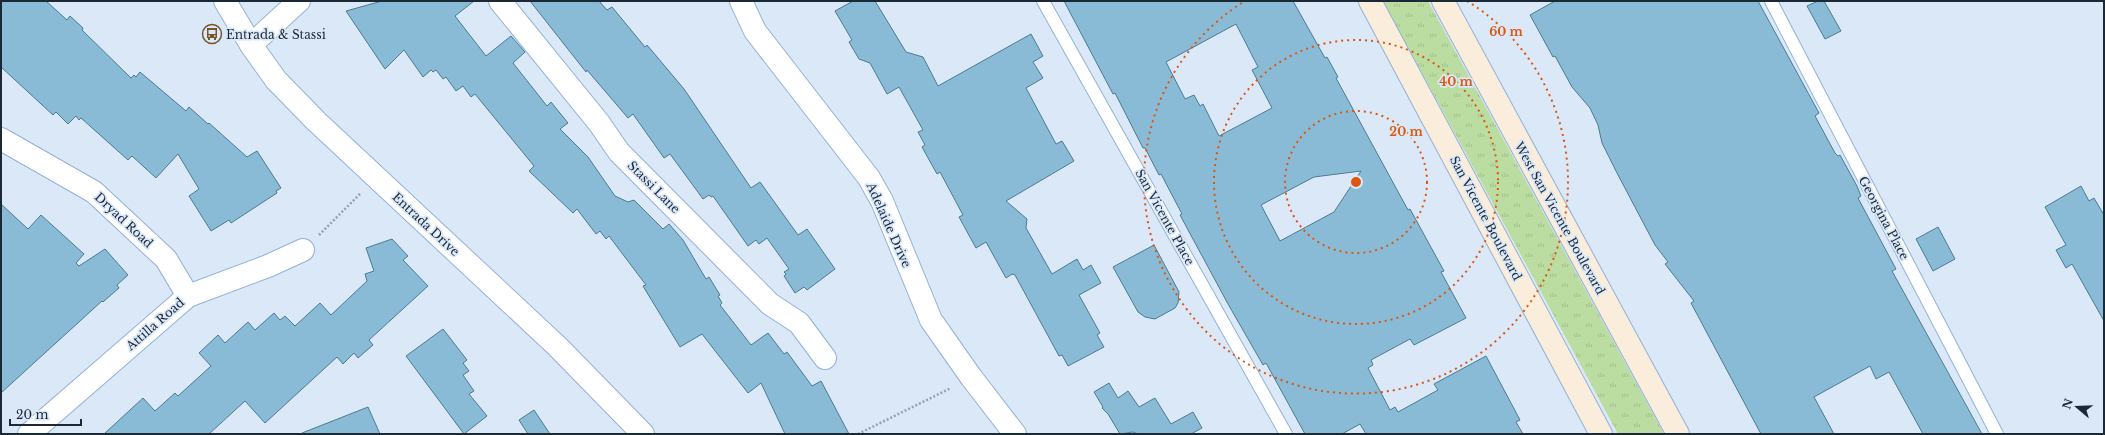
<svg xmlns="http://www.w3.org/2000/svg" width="2105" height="435" viewBox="0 0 2105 435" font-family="'Libre Baskerville',serif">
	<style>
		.grass { fill: url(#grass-tufts) }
		.building { fill: #8abbd6; stroke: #4b7b93; fill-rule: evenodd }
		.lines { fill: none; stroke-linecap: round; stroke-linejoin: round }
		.service-casing { stroke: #91b2d7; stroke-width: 14 }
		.minor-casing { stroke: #91b2d7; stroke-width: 24 }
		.tertiary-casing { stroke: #91b2d7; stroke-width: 24 }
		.secondary-casing { stroke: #91b2d7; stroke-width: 24 }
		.path { stroke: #95a2b1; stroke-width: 2.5; stroke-dasharray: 2 2; stroke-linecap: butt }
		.service { stroke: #fff; stroke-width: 12 }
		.minor { stroke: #fff; stroke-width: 22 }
		.tertiary { stroke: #fff; stroke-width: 22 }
		.secondary { stroke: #fbeddc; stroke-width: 22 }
		.ring { fill: none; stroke: #de570e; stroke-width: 2; stroke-dasharray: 2 4 }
		.labels { text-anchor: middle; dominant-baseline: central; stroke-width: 3.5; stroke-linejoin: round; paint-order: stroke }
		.poi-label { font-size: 12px; fill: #1b2836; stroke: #dbe8f8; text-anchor: start }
		.street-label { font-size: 12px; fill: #1b2836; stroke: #dbe8f8 }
		.centre { fill: #de570e; stroke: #dbe8f8; stroke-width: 2 }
		.ring-label { font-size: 12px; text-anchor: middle; font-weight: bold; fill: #de570e; stroke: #dbe8f8; stroke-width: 3.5; stroke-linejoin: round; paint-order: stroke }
	</style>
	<defs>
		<pattern id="grass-tufts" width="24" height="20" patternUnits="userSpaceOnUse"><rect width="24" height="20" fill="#bcdda2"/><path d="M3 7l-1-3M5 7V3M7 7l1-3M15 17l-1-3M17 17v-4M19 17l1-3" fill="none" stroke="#a1be8c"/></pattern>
	</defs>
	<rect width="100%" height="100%" fill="#dbe8f8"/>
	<path class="grass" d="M1383,1H1428L1664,434H1618Z"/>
	<path class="building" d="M1,1H46L67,20L70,16L83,28L82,30L131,78L134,75L136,77L140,72L186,111L189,107L208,124L209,123L247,157L257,151L281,188L276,191L277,193L231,223L229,220L211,231L189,196L199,189L178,154L156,178L132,156L128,160L81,118L79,120L76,116L68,124L56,112L53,115L1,67Z
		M382,1H474L455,16L486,56L511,36L525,52L513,63L547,106L551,102L568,123L560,129L588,157L615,196L628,202L634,200L663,229L669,224L683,240L706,279L709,277L720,295L718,296L722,303L720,305L751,345L768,333L784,354L787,352L812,386L821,381L849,434H785L761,383L748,393L702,334L680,347L643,286L646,285L609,236L606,239L600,231L596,234L577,209L573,213L529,171L534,166L475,94L471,97L463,86L456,91L446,77L443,79L436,70L433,72L431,70L423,77L404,50L385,69L346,11Z
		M530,1H599L607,10L612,7L645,47L647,45L684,89L751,188L760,182L798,235L807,229L835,269L807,290L804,287L795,293L784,276L786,274L784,272L789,269L767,238L759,244L756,240L748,246L713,196L711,197L709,195L703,199L670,154L664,158L633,114L628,118L587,70L586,72Z
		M853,1H875L906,52L923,57L938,86L1031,34L1043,56L1033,62L1043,78L1026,88L1056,144L1062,141L1074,161L1006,201L1027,219L1026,228L1052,274L1077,259L1083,270L1091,265L1101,283L1079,295L1100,333L1097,335L1104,347L1068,366L1062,355L1059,356L1015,275L1012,274L1006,278L986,242L976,248L959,217L963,215L940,172L937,174L922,147L925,145L918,132L923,130L899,87L887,94L870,63L859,59L849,42L852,40L835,11Z
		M1064,1H1293L1325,58L1327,57L1338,77L1336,78L1408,210L1410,209L1444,271L1441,272L1466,318L1414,345L1410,339L1371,360L1373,365L1368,368L1390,410L1395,407L1398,412L1438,390L1434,384L1486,356L1520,420L1516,422L1523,434H1366L1360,424L1342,434H1305L1266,363L1263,365L1228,304L1180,215L1182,214L1161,174L1159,175L1145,148H1143L1115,93L1113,94ZM1236,24L1258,67L1252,70L1272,108L1219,136L1203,104L1200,106L1194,95L1185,99L1166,62ZM1361,171L1334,212L1280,241L1261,205L1314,177Z
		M1555,1H1758L1819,113L1815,116L1835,153L1838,156L1840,155L1857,186L1861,196L1858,198L1896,269L1892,271L1982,434H1923L1889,372L1876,379L1870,366L1814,397L1834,434H1761L1691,303L1694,301L1665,264L1668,262L1655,245L1617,173L1602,143L1598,125L1590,108L1572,87L1555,56L1553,57L1530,15Z
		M1818,1H1824L1841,31L1825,39L1807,6Z
		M2081,186L2089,201L2094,198L2104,215V321L2072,264L2066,268L2056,250L2066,245L2045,207Z
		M1,204L28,229L41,215L84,254L76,263L79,266L105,249L128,275L117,285L119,288L103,302L102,301L1,393Z
		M1938,227L1955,259L1933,271L1916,239Z
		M392,239L408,256L403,260L428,286L369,340L373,345L358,358L354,353L343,364L337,357L265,423L245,401L209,434H104L143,398L155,411L175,393L178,396L211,366L199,353L218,335L225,343L248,322L255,330L274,313L280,320L285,316L295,326L320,303L331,315L367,281L365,274L374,271L366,248Z
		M1154,245L1179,292L1178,303L1175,308L1155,319L1145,317L1138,312L1113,267Z
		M443,329L467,360L463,363L469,371L463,375L474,391L469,394L487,416L464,434L406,356Z
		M1109,383L1118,398L1128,391L1139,407L1155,398L1171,424L1193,412L1202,428L1191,434H1138L1133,432L1120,434L1108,414L1102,408L1103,407L1094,392Z
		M368,407L380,434H302V433Z
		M534,410L550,434H528L519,420Z"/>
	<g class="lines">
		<defs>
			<path id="service" d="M1043,1L1286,434
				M1771,1L1997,434"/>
			<path id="minor" d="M500,1L599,123L619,152L770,304L799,323L825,358
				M741,1L755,31L869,178L882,201L931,320L971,377L1015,434
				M251,45L299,1
				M1,139L94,192L166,259L188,296
				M29,434L188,296L268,266L303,250"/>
			<path id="tertiary" d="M225,1L251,45L276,80L316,121L558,347L643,434"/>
			<path id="secondary" d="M1370,1L1601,434
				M1443,1L1678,434"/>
		</defs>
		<use href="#service" class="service-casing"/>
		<use href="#minor" class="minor-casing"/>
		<use href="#tertiary" class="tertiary-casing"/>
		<use href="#secondary" class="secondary-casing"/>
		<path class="path" d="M319,235L361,193
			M858,434L951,388"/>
		<use href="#service" class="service"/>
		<use href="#minor" class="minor"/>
		<use href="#tertiary" class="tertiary"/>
		<use href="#secondary" class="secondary"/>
	</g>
	<g class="ring">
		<circle cx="1356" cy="182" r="71"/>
		<circle cx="1356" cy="182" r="142"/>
		<path d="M1467 1A212 212 0 1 1 1245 1"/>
	</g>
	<defs>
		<symbol id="bus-ring" viewBox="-11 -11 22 22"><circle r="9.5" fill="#dbe8f8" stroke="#76562c" stroke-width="1.5"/><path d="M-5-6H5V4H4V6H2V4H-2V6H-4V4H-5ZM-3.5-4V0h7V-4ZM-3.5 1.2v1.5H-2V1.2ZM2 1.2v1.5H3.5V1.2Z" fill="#76562c"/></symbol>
	</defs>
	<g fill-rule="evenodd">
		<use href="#bus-ring" x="201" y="23" width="22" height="22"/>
	</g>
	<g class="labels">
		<g class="poi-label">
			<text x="226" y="34">Entrada &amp; Stassi</text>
		</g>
		<g class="street-label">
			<text transform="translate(654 187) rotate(45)">Stassi Lane</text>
			<text transform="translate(1165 217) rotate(61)">San Vicente Place</text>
			<text transform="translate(1486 218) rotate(62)">San Vicente Boulevard</text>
			<text transform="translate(1560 218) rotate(61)">West San Vicente Boulevard</text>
			<text transform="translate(1884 218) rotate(62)">Georgina Place</text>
			<text transform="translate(124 220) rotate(43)">Dryad Road</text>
			<text transform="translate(426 224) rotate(43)">Entrada Drive</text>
			<text transform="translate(889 225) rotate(66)">Adelaide Drive</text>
			<text transform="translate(155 324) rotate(-41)">Attilla Road</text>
		</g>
	</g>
	<circle cx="1356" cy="182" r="6" class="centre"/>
	<g class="ring-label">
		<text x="1506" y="36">60 m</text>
		<text x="1456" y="86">40 m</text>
		<text x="1406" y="136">20 m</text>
	</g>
	<rect width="2105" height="435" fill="none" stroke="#1b2836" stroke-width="4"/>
	<g transform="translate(2077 407) rotate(289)" stroke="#dbe8f8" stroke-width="3" paint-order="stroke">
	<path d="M0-3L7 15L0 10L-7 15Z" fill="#1b2836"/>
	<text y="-6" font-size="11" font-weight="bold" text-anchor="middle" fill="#1b2836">N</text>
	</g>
	<path d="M10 419v6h71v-6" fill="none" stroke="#1b2836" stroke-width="2"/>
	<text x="16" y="419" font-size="12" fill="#1b2836" stroke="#dbe8f8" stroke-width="3" paint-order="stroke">20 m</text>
</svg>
